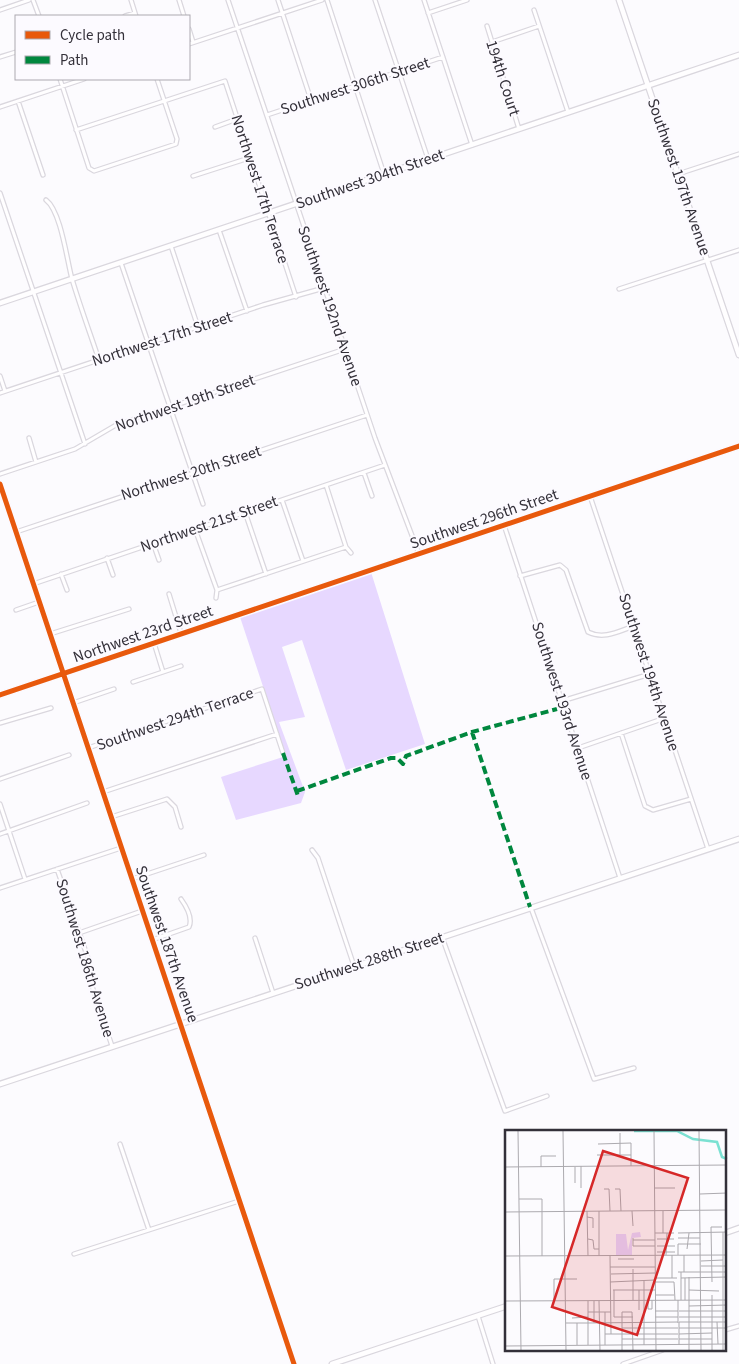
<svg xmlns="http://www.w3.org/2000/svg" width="739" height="1364" viewBox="0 0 739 1364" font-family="'Source Sans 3',sans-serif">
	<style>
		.green { fill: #e7d8ff }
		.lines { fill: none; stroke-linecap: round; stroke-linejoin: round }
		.minor-casing { stroke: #dad7de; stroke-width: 5.5 }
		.tertiary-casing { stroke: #dad7de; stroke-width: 7 }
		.minor { stroke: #fffeff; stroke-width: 3 }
		.tertiary { stroke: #fffeff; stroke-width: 4.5 }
		.quiet { stroke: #00873e; stroke-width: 4; stroke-dasharray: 8 4; stroke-linecap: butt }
		.cycleway-casing { stroke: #fcfaff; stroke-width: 8 }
		.cycleway { stroke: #e8590c; stroke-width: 5 }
		.labels { text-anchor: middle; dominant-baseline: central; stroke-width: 4; stroke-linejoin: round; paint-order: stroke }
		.street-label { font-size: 16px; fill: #333039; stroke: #fcfaff }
		.inset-river { fill: none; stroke: #7be1d2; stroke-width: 2.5 }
		.inset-road { fill: none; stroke: #acaaaf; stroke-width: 1 }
		.view { fill: #d62828; fill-opacity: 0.15; stroke: #d62828; stroke-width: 2.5 }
		.inset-edge { fill: none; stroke: #333039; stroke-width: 2.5 }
	</style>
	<rect width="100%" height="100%" fill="#fcfbfe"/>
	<path class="green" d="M371,572L425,744L346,770L302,640L282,647L305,717L279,722L305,792L301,803L236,820L221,777L286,756L240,617Z"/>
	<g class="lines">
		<defs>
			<path id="minor" d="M33,0L39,16
				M131,0L136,16
				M179,0L184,16
				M228,0L375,438L419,554
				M278,0L311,100
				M327,0L384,174
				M375,0L428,159
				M424,0L472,145
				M0,10L29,0
				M534,10L568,112
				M428,13L467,0
				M125,16L135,13
				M487,26L519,129
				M189,29L193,42
				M492,42L539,26
				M189,44L322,0
				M0,57L16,52
				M60,79L89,168L94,171L176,144L177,139L157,79
				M18,101L43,175
				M0,107L84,79
				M267,115L443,57
				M215,127L237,119
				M76,130L225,81L296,297
				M678,174L739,154
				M193,176L249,158
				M0,193L85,444
				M46,200C61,211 67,261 72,279C80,306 90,333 99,360
				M219,230L247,311
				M171,246L198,327
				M121,263L203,504
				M619,289L739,250
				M0,376L5,391
				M0,393L263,305L324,288
				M29,438L36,462
				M364,473L372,496
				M0,474L75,449L116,425L345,349
				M326,485L346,547L351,553
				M590,496L708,849
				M282,500L303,561
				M245,512L266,574
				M504,525L620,878
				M195,529L217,590L216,598
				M16,532L367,415
				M153,543L159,560
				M107,558L113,575
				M61,574L67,590
				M520,576L560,565L566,570L588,632C604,640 619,631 634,626
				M33,584L385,465
				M217,590L346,547
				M169,594L181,633
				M16,610L39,602
				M50,634L129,609
				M163,672L181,666
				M133,682L163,672L154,643
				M562,701L650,674
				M73,703L114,689
				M0,723L51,708
				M621,733L645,806L653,810L691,799
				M88,748L262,689L283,753
				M578,748L665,718
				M0,779L69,755
				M103,792L277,734
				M0,804L25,879
				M111,817L167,799L175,807L181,827
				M0,834L87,803
				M312,850L318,858L354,966
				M57,869L89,961L90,980L112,1046
				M132,879L204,855
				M0,888L121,848
				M531,908L594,1079L634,1068
				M79,933L142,911
				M442,937L505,1111L547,1096
				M255,938L273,993
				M152,940L189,927C193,918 186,906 181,899
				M120,1144L149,1230
				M74,1254L239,1201
				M478,1316L493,1364
				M725,1330L739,1326
				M623,1364L663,1350"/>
			<path id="tertiary" d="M619,0L739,355
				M0,303L739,55
				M0,484L294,1364
				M0,695L739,446
				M0,1084L739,839
				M725,1233L739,1228
				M332,1364L507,1306"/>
		</defs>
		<use href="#minor" class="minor-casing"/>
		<use href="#tertiary" class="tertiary-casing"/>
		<use href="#minor" class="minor"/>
		<use href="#tertiary" class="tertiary"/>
		<path class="quiet" d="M472,732L530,907
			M283,753L298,796
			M297,791L391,758H397L403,764L406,756L472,732L557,709"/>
		<defs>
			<path id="cycleway" d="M0,484L294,1364
				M0,695L739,446"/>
		</defs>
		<use href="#cycleway" class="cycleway-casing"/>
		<use href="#cycleway" class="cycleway"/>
	</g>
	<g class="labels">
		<g class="street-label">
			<text transform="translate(503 78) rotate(72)">194th Court</text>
			<text transform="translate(355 86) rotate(-18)">Southwest 306th Street</text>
			<text transform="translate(679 177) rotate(71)">Southwest 197th Avenue</text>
			<text transform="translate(370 179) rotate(-19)">Southwest 304th Street</text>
			<text transform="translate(260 189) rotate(72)">Northwest 17th Terrace</text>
			<text transform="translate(330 306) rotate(71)">Southwest 192nd Avenue</text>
			<text transform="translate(162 339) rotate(-18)">Northwest 17th Street</text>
			<text transform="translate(185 403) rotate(-19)">Northwest 19th Street</text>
			<text transform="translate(191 473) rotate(-18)">Northwest 20th Street</text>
			<text transform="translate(484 519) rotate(-19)">Southwest 296th Street</text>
			<text transform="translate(209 524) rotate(-19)">Northwest 21st Street</text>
			<text transform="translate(143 634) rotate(-19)">Northwest 23rd Street</text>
			<text transform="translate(649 672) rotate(72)">Southwest 194th Avenue</text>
			<text transform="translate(562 701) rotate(72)">Southwest 193rd Avenue</text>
			<text transform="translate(175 719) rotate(-19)">Southwest 294th Terrace</text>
			<text transform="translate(167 944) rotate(71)">Southwest 187th Avenue</text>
			<text transform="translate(85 958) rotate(73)">Southwest 186th Avenue</text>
			<text transform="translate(369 961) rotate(-18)">Southwest 288th Street</text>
		</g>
	</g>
	<g transform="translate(505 1130)">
		<rect width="221" height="221" fill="#fcfbfe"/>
		<path d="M135,102L136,107L127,108V125H111V104H121L123,120L127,103Z" fill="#e7d8ff"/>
		<path class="inset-river" d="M129,1H172L188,9L212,12L217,27L222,29"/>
		<path class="inset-road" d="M13,1L16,221M58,1L61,221M149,1L151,221M194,1L196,221M115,3V25M93,14L126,13V36M92,25H126M76,36V58M0,37L222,35M36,37V26H51M70,37V53M149,58H170M99,59H104L105,81M110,59H115L116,81M195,64L222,63M14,69H37V126M82,81L83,126M94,81V126M127,81L128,96M0,82L222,80M82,87L88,88V98M218,102V221M150,103H169M158,103V81M173,103L222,102M128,108V116H150M173,108H195M83,109L88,110L89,119H94M152,109H169M128,110H150M152,116H170M182,119L184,103M152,122H170M161,125L162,103M167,125V148M173,125V114H196M0,126L222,125M105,126L106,204M113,129H129M196,131L218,130M196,136H222M105,137H150M128,139V170M173,142H222M176,142V170M179,142V125M106,144L150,143M184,147V221M150,148H172M176,148L222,147M139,151V215M105,152L150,150M150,152H169L170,170M207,152L206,97H217M108,160H150M109,160V187H128M134,160V180M184,160L214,161M150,165H169M207,165V221M143,170V179H147V170M180,170V148M0,171L222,170M49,171V149H72M83,171V215M89,171V193M94,171L95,221M184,176L222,175M150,181H173M174,181H222M83,182H106M100,182V215M150,187H173M174,187H222M67,188L83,187M212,192L213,214M61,193H83M72,193V215M83,193L173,192M173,193V170M117,198H173M174,198H222M100,204H173M174,204L207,203M117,209H173M174,209H207M174,215V192H222M1,216L222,214M117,221V182H127L128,221"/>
		<path class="view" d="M98,21L183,48L132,205L47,177Z"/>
		<rect width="221" height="221" class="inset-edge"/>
	</g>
	<rect x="15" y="15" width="175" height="65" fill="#fcfaff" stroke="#aca9b0"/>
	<rect x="25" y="31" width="25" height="8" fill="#e8590c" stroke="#aca9b0"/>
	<text x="60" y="40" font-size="15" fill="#333039">Cycle path</text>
	<rect x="25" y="56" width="25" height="8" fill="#00873e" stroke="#aca9b0"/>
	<text x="60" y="65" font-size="15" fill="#333039">Path</text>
</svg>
